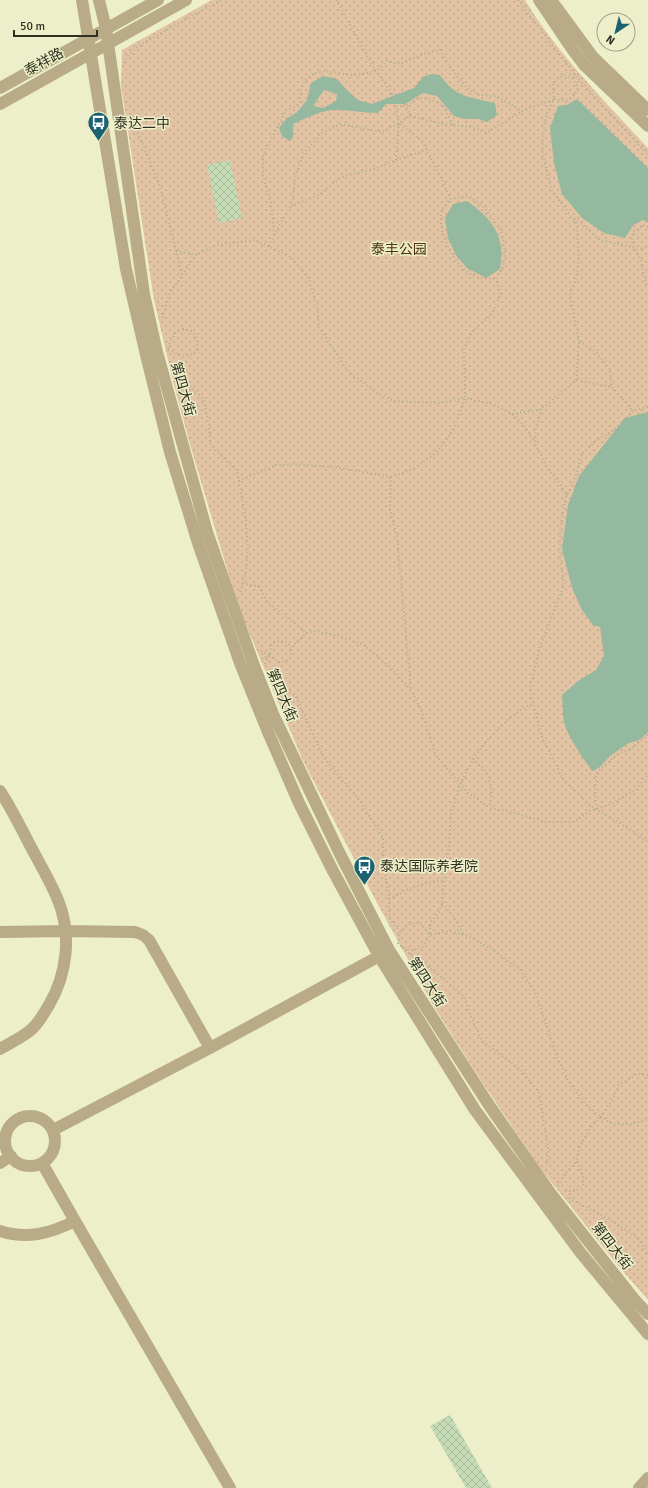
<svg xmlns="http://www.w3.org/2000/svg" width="648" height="1488" viewBox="0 0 648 1488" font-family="Signika,'Noto Sans SC',sans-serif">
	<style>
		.park { fill: url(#park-dots) }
		.water { fill: #94b99e; fill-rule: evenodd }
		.building { fill: url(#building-cross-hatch) }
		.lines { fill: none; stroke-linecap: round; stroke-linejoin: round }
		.path { stroke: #abae8f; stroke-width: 2; stroke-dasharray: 1 3; stroke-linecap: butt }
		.minor { stroke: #b9ab87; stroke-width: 12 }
		.labels { text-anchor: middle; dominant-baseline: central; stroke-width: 3; stroke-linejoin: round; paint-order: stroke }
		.street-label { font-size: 14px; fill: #2f3021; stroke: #ecefc9 }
		.poi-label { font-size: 14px; fill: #2f3021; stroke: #ecefc9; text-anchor: start }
		.park-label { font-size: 14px; fill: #4f3008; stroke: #ecefc9 }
	</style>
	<defs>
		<pattern id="park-dots" width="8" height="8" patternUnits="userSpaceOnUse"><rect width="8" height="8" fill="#e2c3a4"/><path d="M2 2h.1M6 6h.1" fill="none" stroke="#c2a88d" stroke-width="1.8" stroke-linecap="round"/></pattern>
		<pattern id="building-cross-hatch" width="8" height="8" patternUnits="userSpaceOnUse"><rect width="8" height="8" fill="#c6dcb6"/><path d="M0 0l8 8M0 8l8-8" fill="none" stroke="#aabd9c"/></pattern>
	</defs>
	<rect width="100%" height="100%" fill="#ecefc9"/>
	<path class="park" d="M212,0H525C558,55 605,101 648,148V1300L615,1262L540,1168L478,1076L434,1007L377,903L303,761L243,618L230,579L189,441L171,373L154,300L121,86L122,50Z"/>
	<path class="water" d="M431,74L440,75C456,98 469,97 495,103L497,115L487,122L478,119H465L454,116L437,96L423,93L405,104H386L378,113C364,113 351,110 337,110C321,110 307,118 293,124V137L290,141L282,136L279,128L286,119L297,112L307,100L311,83L323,76L337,79L347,90L358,100L372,104L414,88L423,77ZM324,90L337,94L336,101L323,108L313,106Z
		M577,99L648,168V222L643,220L633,225L625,238L604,233L582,218L562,194L554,163L550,128L558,106L567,105Z
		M467,201C483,213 498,225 501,247C502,253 501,262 500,269L486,278L467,268L456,255L448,238L445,218L453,204Z
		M648,412V732L639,740L627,744L610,756L600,767L592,771C583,758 571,741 565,726C562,716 563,704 562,695L578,681L596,670L604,656L600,627L593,625L582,610L572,588L562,549L568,505L579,476L625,418Z"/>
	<path class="building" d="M230,160L242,218L219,223L207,165Z
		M450,1415L492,1488H466L430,1426Z"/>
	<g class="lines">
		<path class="path" d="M336,0L376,71L387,61L400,64L426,53L440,50L451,69L467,88L479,95L496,96L522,111L554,99L553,84L557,79L564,75L572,78L576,73
			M518,0L575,75L648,155
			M123,67L126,58L138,46L221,0
			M572,78L578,88C573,100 566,102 554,99L545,119L542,151L551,189L569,214L600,240L624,245L635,250L648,247
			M392,94L395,106
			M130,114L160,186L182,275L169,295L162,319
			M410,116L406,106L419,98L430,99L443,106L453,125
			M400,124L423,142L444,184L450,199
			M396,160L427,150
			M291,206L319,195L334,182L345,176L374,169L396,160L399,123L395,106H405
			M574,219L577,228L579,256L577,276L570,295L579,341
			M648,227L643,225L633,232C629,250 639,251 642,265C644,274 643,279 648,287
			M274,235L271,203L263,177V155L286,110L296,106L301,101C300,91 300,85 308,78C322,65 337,75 355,75C362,75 369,72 376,71L392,94H399L406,106
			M268,246L292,203L296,174L304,153L322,133L340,124L382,132L399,123L410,116L444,124L472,127L487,133L522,111
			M176,251L196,255
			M182,275L196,255L216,245L255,240L291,257L309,279L317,306L319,327L347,370L374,391L393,401L416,402L440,403L465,398L464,348L473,331L491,315L501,294L496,279L504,265L505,250L501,230L483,206L468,196L450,199C447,203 441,210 441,215C439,235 455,268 474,276C480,279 489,278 496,279
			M183,329L192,331C200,339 200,355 186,356C180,356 173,352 167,349L175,333Z
			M175,373L203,398L208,420L211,446L237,471L239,481L245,515L248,547L246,570L240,593
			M576,380L579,341L596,352L610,369L612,387
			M648,407L633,411L612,431L594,442L582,454L575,479L565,499L560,530V557L564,585L540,647L530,688L541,735L564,781L591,806L634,832L648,842
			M541,409L536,429L535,443L547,468L560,484L567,496
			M513,414L526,428L534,442
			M391,477C435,463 452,441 465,398L492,404L513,414L542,409L576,380L612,387L633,411
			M239,481L276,465L295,464L342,468L391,477L390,509L397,537L411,689
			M243,583L259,587L268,603L307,633
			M261,651L270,655
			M262,659L270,655L278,662C288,663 293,656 291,647L307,633L315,631L339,636L364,645L392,669L411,690L421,710L436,756L467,792L490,808L511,812L546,822H574L590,811L611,804L636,790L648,775
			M265,664L270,655L271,645L276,641L286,642L291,647
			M273,681L296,697L324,758L356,796L383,837L384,868L389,896V918L400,932
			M473,759C489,736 508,716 533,703
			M596,809L595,789L597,772L616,755L632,748L648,735
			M389,899C409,888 422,883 444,880
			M442,902L446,864L449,847L451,814L460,785L473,759L487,771L492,790L490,807
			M398,944L400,932L411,923H420L430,935L449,931L468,936L493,950L520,970L535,991L557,1057L570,1084L586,1104L601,1117L589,1130L579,1148L576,1162L582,1172L584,1184L576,1191H563
			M400,946L412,950L422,948L430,935V923L439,912L442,902L453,916L464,935
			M402,948L444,979L464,996L469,1012L482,1041L522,1071L539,1093L548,1147L547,1167
			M648,1075L637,1074L619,1085L613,1098L601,1117L613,1124H632L648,1119
			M558,1186L567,1171L576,1162
			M569,1198L614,1222L637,1238L648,1254"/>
		<path class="minor" d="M82,0L126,269L147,359L170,452L198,543L240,663L268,732L299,803L333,871L379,956L475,1110L580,1252L648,1334
			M99,0L106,29L144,294L157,352L207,532L253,663L273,714L340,854L389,950L489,1105L551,1194L634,1299L648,1314
			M539,0L572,49L584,65L648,126
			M551,0L593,57L648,110
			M0,88L158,0
			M0,104L186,0
			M0,791C12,809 22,830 32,849C41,866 51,883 58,900C72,935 67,974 49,1005C44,1013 40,1021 33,1028C24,1037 11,1042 0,1049
			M0,932L66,931L135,932L143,935L149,940L210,1048
			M5 1141a25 25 0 1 1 50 0a25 25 0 1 1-50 0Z
			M53,1130L210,1048L385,953
			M0,1163L11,1156
			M42,1163L75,1221
			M0,1231C27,1240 51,1233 75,1221L230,1488
			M639,1488L648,1478"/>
	</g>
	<defs>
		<symbol id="bus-pin" viewBox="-11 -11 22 30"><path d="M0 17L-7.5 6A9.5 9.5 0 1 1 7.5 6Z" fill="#1a6171" stroke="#ecefc9"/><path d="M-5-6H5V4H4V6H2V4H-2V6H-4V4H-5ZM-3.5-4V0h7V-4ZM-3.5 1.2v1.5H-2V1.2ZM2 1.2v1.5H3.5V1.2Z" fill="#fff"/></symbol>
	</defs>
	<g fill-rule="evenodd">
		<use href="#bus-pin" x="86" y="110" width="25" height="34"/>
		<use href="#bus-pin" x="352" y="854" width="25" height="34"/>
	</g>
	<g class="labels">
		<g class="street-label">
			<text transform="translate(44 62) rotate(-29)">泰祥路</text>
			<text transform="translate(183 389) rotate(74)">第四大街</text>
			<text transform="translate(282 695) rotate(67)">第四大街</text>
			<text transform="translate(427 982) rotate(57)">第四大街</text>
			<text transform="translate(612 1246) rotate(52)">第四大街</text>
		</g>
		<g class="poi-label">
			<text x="114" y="123">泰达二中</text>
			<text x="380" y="866">泰达国际养老院</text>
		</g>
		<g class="park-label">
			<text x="399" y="249">泰丰公园</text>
		</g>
	</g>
	<g transform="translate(616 32) rotate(215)"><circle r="19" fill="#ecefc9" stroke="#a0a386"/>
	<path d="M0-3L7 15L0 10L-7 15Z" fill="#1a6171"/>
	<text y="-6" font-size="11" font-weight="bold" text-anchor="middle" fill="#2f3021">N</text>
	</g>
	<path d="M14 30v6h83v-6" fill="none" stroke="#2f3021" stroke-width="2"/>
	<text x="20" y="30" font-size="12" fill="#2f3021" stroke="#ecefc9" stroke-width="3" paint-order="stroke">50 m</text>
</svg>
